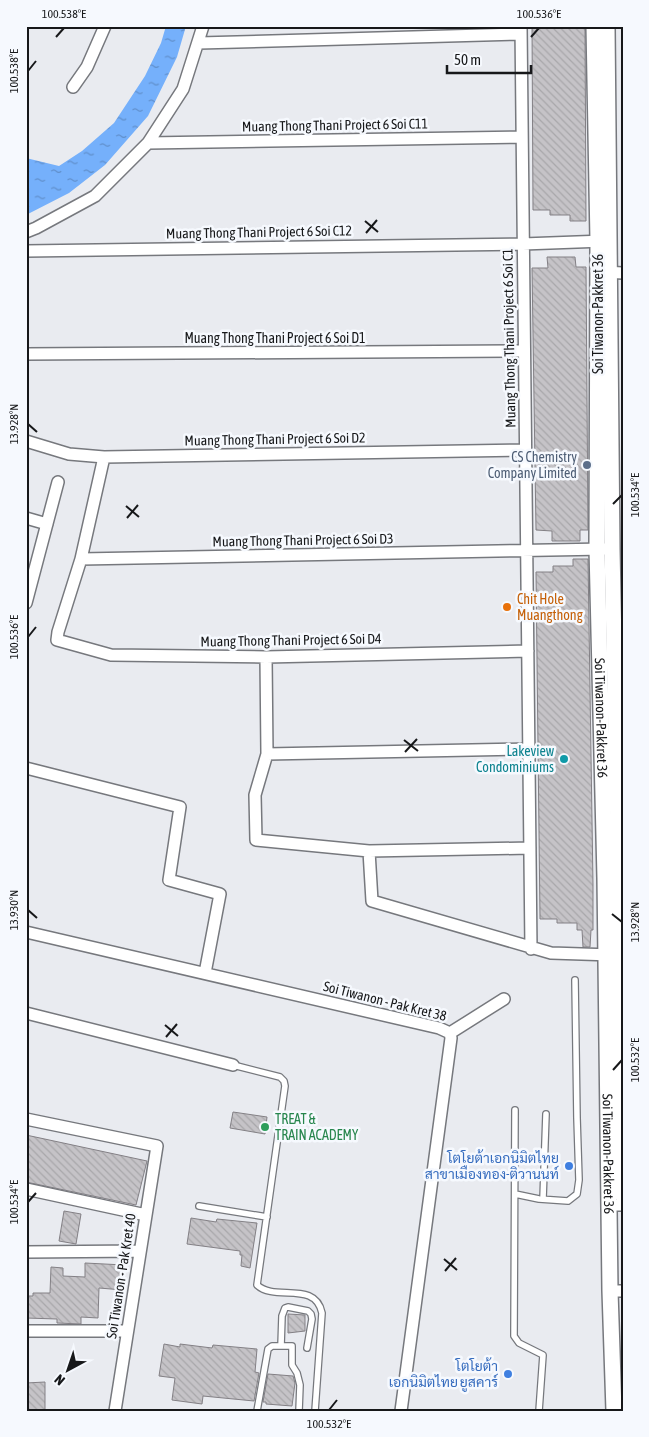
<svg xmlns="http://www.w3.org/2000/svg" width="649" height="1437" viewBox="0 0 649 1437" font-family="'Asap Condensed',Sarabun,sans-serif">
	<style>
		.water { fill: url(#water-ripples) }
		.building { fill: url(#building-back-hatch); stroke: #838085 }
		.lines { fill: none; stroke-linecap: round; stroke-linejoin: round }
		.service-casing { stroke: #76787d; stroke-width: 8 }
		.minor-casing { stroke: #76787d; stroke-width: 14 }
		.tertiary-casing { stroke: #76787d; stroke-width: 18 }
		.service { stroke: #fff; stroke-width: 5.5 }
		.minor { stroke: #fff; stroke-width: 11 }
		.tertiary { stroke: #fff; stroke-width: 15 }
		.ticks { fill: none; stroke: #17181a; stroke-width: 2 }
		.service-dot { fill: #5c6f8a; stroke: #f6f9fe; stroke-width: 2 }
		.food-dot { fill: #e8710a; stroke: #f6f9fe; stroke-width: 2 }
		.culture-dot { fill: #0f9aa8; stroke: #f6f9fe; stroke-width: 2 }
		.leisure-dot { fill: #2e9e5b; stroke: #f6f9fe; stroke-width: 2 }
		.shop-dot { fill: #3f7fe0; stroke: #f6f9fe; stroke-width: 2 }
		.labels { text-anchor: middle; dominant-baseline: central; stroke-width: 5; stroke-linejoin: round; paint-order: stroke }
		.street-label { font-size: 14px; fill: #17181a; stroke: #f6f9fe }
		.service-label { font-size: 14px; fill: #4e5e75; stroke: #f6f9fe; text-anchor: end }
		.food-label { font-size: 14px; fill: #c56008; stroke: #f6f9fe; text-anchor: start }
		.culture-label { font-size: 14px; fill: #0d838f; stroke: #f6f9fe; text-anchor: end }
		.leisure-label { font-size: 14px; fill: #27864d; stroke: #f6f9fe; text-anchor: start }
		.shop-label { font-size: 14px; fill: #366cbe; stroke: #f6f9fe; text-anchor: end }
		.neatline { fill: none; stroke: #17181a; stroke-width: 2 }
		.ticks-label { font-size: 12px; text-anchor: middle; fill: #17181a }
	</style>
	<defs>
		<pattern id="water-ripples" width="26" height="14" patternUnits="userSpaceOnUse" patternTransform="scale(1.25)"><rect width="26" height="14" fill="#75b0fb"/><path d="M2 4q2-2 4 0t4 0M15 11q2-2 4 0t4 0" fill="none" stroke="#5f8eca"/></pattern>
		<pattern id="building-back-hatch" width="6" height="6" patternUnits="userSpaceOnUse" patternTransform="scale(1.25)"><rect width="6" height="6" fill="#c5c3c7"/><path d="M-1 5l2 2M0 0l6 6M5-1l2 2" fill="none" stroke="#a8a7aa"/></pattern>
	</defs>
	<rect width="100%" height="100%" fill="#e9ebf0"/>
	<path class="water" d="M166,26H186L177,57L148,116L105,165L69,193L26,215V158L59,166L82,151L114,123L145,76L161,43Z"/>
	<path class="building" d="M532,26H585L586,221H570V215H550V210H533Z
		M547,257H575L576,267H586L588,530H580V541H552V531L536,530L532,268H548Z
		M573,559H588L593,885V930H591L590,947H583L582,930H577V923H557V919H540L536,572H553V566H573Z
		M233,1112L267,1117L265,1134L230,1128Z
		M26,1135L147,1161L136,1205L26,1182Z
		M64,1211L81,1214L76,1244L59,1241Z
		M191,1218L216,1222L217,1219L257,1223L250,1268L241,1266L242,1255H240V1251L187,1244Z
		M85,1263L124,1265L123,1290L99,1288L98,1318L81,1317V1324L57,1323V1319L26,1318V1296H33V1293H50L51,1267L63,1268V1276L85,1277Z
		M288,1314L305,1315V1331L288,1333Z
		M164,1344L180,1347V1344L212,1348L213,1345L257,1349L255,1372L259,1373L254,1401L203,1396L202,1404L172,1400L175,1378L159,1376Z
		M268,1374L293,1376L295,1383L292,1406L266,1404V1402H263Z
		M45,1382V1411H26V1383Z"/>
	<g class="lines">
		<defs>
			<path id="service" d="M233,1065L280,1077L284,1081L285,1086L257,1285C275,1302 315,1280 322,1313L315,1411
				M515,1110L514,1336L519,1343L543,1355L539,1411
				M515,1194L539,1199L568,1201L577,1194L579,1180L577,1118L575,980
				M543,1199L546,1114
				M199,1206L267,1217
				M281,1346L282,1316L285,1308L288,1307L308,1311L311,1314L312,1319L307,1348
				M257,1411L268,1349L272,1346H292V1365L297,1373L300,1385L299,1411"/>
			<path id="minor" d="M521,26L531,949
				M199,43L521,34
				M73,87L87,67L105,26
				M148,143L522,137
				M26,232L36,228L95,196L148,143L183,89L203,26
				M26,251L523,244L604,241
				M602,272L623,273
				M26,354L524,351
				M26,441L69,454L104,457L525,450
				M104,457L81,559L58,632L57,640L111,655L266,657L528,651
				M26,518L47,524
				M81,559L605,549
				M26,603L58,482
				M266,657L267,754L255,795L256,840L369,851L530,848
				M267,754L529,749
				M26,768L180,807L169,880L220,894L205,973
				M369,851L372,901L551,953L612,955
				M26,932L439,1028L450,1033L451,1038L401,1411
				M26,1013L233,1065
				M450,1033L504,999
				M26,1119L157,1146L115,1411
				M26,1189L146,1215
				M609,1205H623
				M26,1252L140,1251
				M610,1291H623
				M26,1331H127"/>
			<g id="tertiary">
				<path id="s1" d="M594,26L598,241L597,549L605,878L610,1291L614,1411"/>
				<path d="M607,26L612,549L619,879L623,1196"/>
			</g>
		</defs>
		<use href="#service" class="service-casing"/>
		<use href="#minor" class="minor-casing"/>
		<use href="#tertiary" class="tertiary-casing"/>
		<use href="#service" class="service"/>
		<use href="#minor" class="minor"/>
		<use href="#tertiary" class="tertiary"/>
	</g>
	<path class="ticks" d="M56,37L64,28M531,37L539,28M28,71L36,61M365,221L378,232M366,233L377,220M28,424L37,432M613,504L622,495M126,506L139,517M127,518L138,505M28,637L36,627M404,740L418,751M405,752L417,739M28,910L37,918M612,914L622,922M165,1025L178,1036M166,1037L177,1024M613,1070L622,1060M28,1202L36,1193M444,1259L457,1270M445,1271L456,1258M329,1410L337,1400"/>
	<circle class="service-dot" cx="587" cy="465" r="5"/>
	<circle class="food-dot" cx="507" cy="607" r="5"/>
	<circle class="culture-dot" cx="564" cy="759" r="5"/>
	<circle class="leisure-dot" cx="265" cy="1127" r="5"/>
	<g class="shop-dot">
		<circle cx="569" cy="1166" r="5"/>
		<circle cx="508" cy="1374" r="5"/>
	</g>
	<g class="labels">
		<g class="street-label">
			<text transform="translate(335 125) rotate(-1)">Muang Thong Thani Project 6 Soi C11</text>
			<text transform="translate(259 232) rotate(-1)">Muang Thong Thani Project 6 Soi C12</text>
			<text transform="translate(598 314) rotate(-90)">Soi Tiwanon-Pakkret 36</text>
			<text x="275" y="338">Muang Thong Thani Project 6 Soi D1</text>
			<text transform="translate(509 338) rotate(-91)">Muang Thong Thani Project 6 Soi C1</text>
			<text transform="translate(275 439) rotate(-1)">Muang Thong Thani Project 6 Soi D2</text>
			<text transform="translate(303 540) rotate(-1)">Muang Thong Thani Project 6 Soi D3</text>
			<text transform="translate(291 640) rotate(-1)">Muang Thong Thani Project 6 Soi D4</text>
			<text stroke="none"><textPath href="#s1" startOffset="692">Soi Tiwanon-Pakkret 36</textPath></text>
			<text transform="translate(385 1001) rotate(14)">Soi Tiwanon - Pak Kret 38</text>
			<text stroke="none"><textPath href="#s1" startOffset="1128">Soi Tiwanon-Pakkret 36</textPath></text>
			<text transform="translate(121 1276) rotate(-81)">Soi Tiwanon - Pak Kret 40</text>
		</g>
		<g class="service-label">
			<text x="577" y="457">CS Chemistry<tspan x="577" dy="16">Company Limited</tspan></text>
		</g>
		<g class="food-label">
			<text x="517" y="599">Chit Hole<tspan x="517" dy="16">Muangthong</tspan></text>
		</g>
		<g class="culture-label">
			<text x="554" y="751">Lakeview<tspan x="554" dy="16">Condominiums</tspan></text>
		</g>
		<g class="leisure-label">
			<text x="275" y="1119">TREAT &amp;<tspan x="275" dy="16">TRAIN ACADEMY</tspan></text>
		</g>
		<g class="shop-label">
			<text x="559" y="1158">โตโยต้าเอกนิมิตไทย<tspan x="559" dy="16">สาขาเมืองทอง-ติวานนท์</tspan></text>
			<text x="498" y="1366">โตโยต้า<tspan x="498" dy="16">เอกนิมิตไทย ยูสคาร์</tspan></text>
		</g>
	</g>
	<rect width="649" height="1437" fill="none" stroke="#f6f9fe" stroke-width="55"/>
	<g transform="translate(68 1370) rotate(220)" stroke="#f6f9fe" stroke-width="4" paint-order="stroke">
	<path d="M0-4L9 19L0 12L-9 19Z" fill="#17181a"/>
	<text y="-8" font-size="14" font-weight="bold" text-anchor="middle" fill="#17181a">N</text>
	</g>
	<path d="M447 65v8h84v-8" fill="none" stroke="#17181a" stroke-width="2.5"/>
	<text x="454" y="65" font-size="15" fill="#17181a" stroke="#f6f9fe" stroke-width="4" paint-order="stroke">50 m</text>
	<rect x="28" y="28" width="594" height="1382" class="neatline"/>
	<g class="ticks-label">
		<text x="64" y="18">100.538°E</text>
		<text x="539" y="18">100.536°E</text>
		<text transform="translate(14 71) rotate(-90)" y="4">100.538°E</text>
		<text transform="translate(14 424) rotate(-90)" y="4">13.928°N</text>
		<text transform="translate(635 495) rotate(-90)" y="4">100.534°E</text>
		<text transform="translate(14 637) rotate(-90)" y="4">100.536°E</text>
		<text transform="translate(14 910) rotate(-90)" y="4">13.930°N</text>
		<text transform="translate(635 922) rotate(-90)" y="4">13.928°N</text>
		<text transform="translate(635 1060) rotate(-90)" y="4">100.532°E</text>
		<text transform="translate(14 1202) rotate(-90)" y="4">100.534°E</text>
		<text x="329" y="1428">100.532°E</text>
	</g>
</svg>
